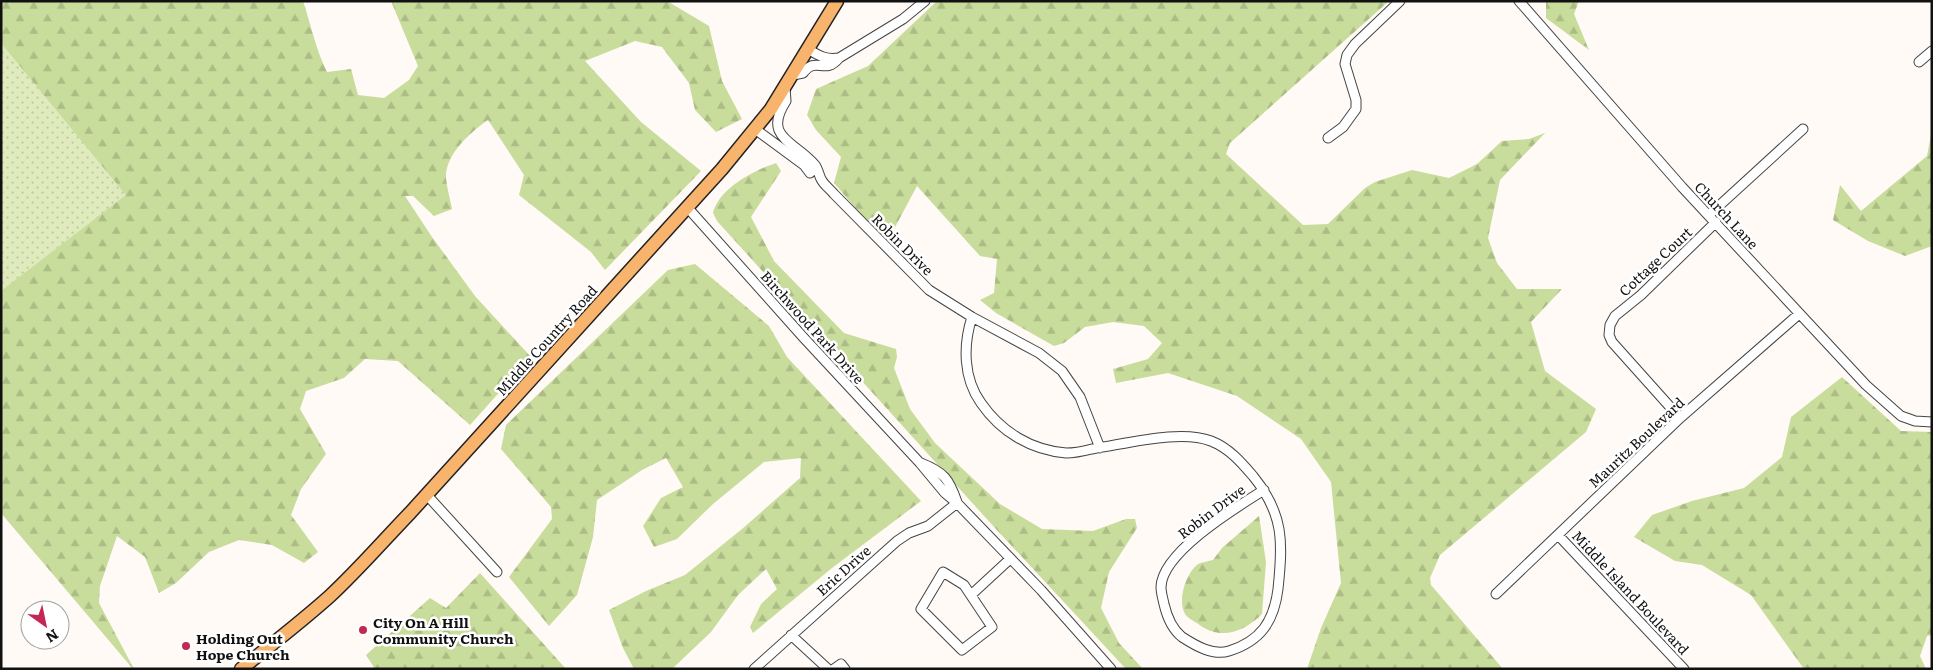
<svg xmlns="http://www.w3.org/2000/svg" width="1933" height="670" viewBox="0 0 1933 670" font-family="Literata,serif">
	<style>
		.forest { fill: url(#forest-firs) }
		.park { fill: url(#park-dots) }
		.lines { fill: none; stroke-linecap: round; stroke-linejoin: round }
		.minor-casing { stroke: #444; stroke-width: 11 }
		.primary-casing { stroke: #222; stroke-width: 15 }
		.minor { stroke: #fff; stroke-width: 9 }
		.primary { stroke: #f8b36c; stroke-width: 12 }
		.poi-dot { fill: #c32755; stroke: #fff; stroke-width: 2 }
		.labels { text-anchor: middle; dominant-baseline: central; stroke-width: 5; stroke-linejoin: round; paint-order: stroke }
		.street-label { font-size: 14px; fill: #111; stroke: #fff }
		.poi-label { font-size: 14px; font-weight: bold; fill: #111; stroke: #fff; text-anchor: start }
	</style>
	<defs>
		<pattern id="forest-firs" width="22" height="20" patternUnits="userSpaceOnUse" patternTransform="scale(1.25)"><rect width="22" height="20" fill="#c8dc9c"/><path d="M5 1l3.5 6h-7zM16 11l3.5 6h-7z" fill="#abbc85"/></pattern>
		<pattern id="park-dots" width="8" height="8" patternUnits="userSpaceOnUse" patternTransform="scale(1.25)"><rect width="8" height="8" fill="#e0ebbd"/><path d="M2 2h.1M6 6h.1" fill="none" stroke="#bfc8a1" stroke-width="1.8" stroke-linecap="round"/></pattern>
	</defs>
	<rect width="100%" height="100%" fill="#fffaf5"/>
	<path class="forest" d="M1,1H303C311,25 316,50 327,72L351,69L358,95L384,98L409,80L418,66L391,1H667L709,26L722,81L742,119L716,132L695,110L689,83L662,47L635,41L585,61L641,122L701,171L605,270L591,252L519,195L524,175L488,120C471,132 445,154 446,178C447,188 450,199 452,209L434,216L413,196H405L432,237L475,296L531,357L470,425L398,361L365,359L344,378L306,391L300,409L326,454L301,489L291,515L318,552L304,563L272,545L239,540L209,552L176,583L159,593L145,557L117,536L100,586L99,603L134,669H133L1,513Z
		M937,1H1389L1230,143L1226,154L1303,225L1328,224L1365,188L1375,182L1412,170L1449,178L1477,164L1502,141L1529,139L1545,133L1500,180L1488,238L1497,263L1517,289H1562L1531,322L1545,371L1596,409L1586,432L1440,555L1430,578L1431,585L1503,669H1307L1321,628L1341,583L1331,482L1301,439L1237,396L1168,373L1116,383L1113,369L1148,359L1162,343L1144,326L1113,322L1085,327L1064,343L1054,346L996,313L980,300L994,293L997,259L980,256L917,186L886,244L834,183L841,157L816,130L807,115L816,89L868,66Z
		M1546,1H1579L1574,14L1589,50L1546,18Z
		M1932,130V246L1905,256L1868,241L1833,220L1840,185L1861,211L1927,156Z
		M776,163L781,171L751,217L774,261L844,333L896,349L897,357L894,368L910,409L935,443L1000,504L1042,529L1093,531L1126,519H1135L1137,528L1109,572L1101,608L1119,643L1143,669H1126L995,528L717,221L713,213C719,188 755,170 776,163Z
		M695,264L769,326L787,357L921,501L832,568L753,633L750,627L761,604L777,589L766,569L738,595L711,632L672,669H634L623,648L609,610L646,591L685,575L742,529L800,478L801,458L764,462L713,504L677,539L654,547L643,526L661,498L683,487L666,458L642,470L597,500L593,537L577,595L549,626L509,577L552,519L551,507L501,449L506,425L668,270Z
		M1842,377L1901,431L1932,432V635L1927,636L1920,656L1926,669H1804L1751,595L1702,565L1675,561L1634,537L1652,515L1692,501L1744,488L1782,457L1791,417Z
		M1259,516L1266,562L1262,614C1243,633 1219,641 1197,623C1193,621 1187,617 1185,614C1177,600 1186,573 1198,564C1202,562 1209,561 1213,560L1222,548Z
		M480,573L566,669H375L366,655L430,598L446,608Z"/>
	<path class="park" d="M1,43L126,195L1,291Z"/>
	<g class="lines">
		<defs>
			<path id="minor" d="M1519,1L1682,187L1866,385L1901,416L1915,421L1932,422
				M808,49C819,56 826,60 839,58
				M1919,62L1932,51
				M793,75L803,73C817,55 824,76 839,58L903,19L925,1
				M785,88L786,101C762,138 795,141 815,165C818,169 819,175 821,179C824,185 830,189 834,194L929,290L972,317L1039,353L1062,371L1080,397L1100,448
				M755,129L804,165L810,173
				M1328,138L1343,127L1356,109V100L1345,64L1347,55L1355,44L1400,1
				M687,207L803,337L920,463L945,493L957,503L1041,590L1111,669
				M1709,215L1803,129
				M972,317C963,345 963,378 981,403C1001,432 1031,450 1066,453C1075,453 1084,451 1092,449C1117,445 1142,439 1168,437C1181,436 1198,436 1211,441C1229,448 1241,462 1253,476C1284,514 1283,542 1278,589C1274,621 1261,641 1229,651C1213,656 1196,646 1182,637C1172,629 1167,617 1164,604C1163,599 1161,593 1161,587C1162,552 1237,507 1264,490
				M1680,418L1612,342L1609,335L1610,325L1615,316L1641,295L1716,222
				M921,463C944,472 949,479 957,502
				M426,494L497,572
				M1558,535L1684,669
				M943,572L964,585L992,627L962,650L921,609Z
				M1496,594L1680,418L1799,314
				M971,595L1010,559
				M791,635L828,669
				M754,669L897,541L909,533L928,526L957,503
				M834,669L841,664L845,669"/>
			<path id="primary" d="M241,669C271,645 301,622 330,596C358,570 383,541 410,513L722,169L771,109L837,1"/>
		</defs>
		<use href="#minor" class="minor-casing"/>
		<use href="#primary" class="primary-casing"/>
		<use href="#minor" class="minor"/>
		<use href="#primary" class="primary"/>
	</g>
	<g class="poi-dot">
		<circle cx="363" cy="630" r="5"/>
		<circle cx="186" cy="646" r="5"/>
	</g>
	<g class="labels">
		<g class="street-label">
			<text transform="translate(1727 215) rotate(47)">Church Lane</text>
			<text transform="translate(903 244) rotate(45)">Robin Drive</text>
			<text transform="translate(1655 261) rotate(-43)">Cottage Court</text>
			<text transform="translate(813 327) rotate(48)">Birchwood Park Drive</text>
			<text transform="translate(546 340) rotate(-48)">Middle Country Road</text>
			<text transform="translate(1636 442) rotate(-43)">Mauritz Boulevard</text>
			<text transform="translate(1211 511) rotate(-37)">Robin Drive</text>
			<text transform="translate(843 570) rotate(-42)">Eric Drive</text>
			<text transform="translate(1631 592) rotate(47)">Middle Island Boulevard</text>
		</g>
		<g class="poi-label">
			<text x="373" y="622">City On A Hill<tspan x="373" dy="16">Community Church</tspan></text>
			<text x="196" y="638">Holding Out<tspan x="196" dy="16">Hope Church</tspan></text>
		</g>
	</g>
	<rect width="1933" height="670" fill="none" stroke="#111111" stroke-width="5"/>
	<g transform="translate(45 625) rotate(147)"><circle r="24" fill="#ffffff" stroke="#a0a0a0"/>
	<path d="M0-4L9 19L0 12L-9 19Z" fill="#c32755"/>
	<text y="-8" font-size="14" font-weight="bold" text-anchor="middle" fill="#111111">N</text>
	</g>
</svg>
